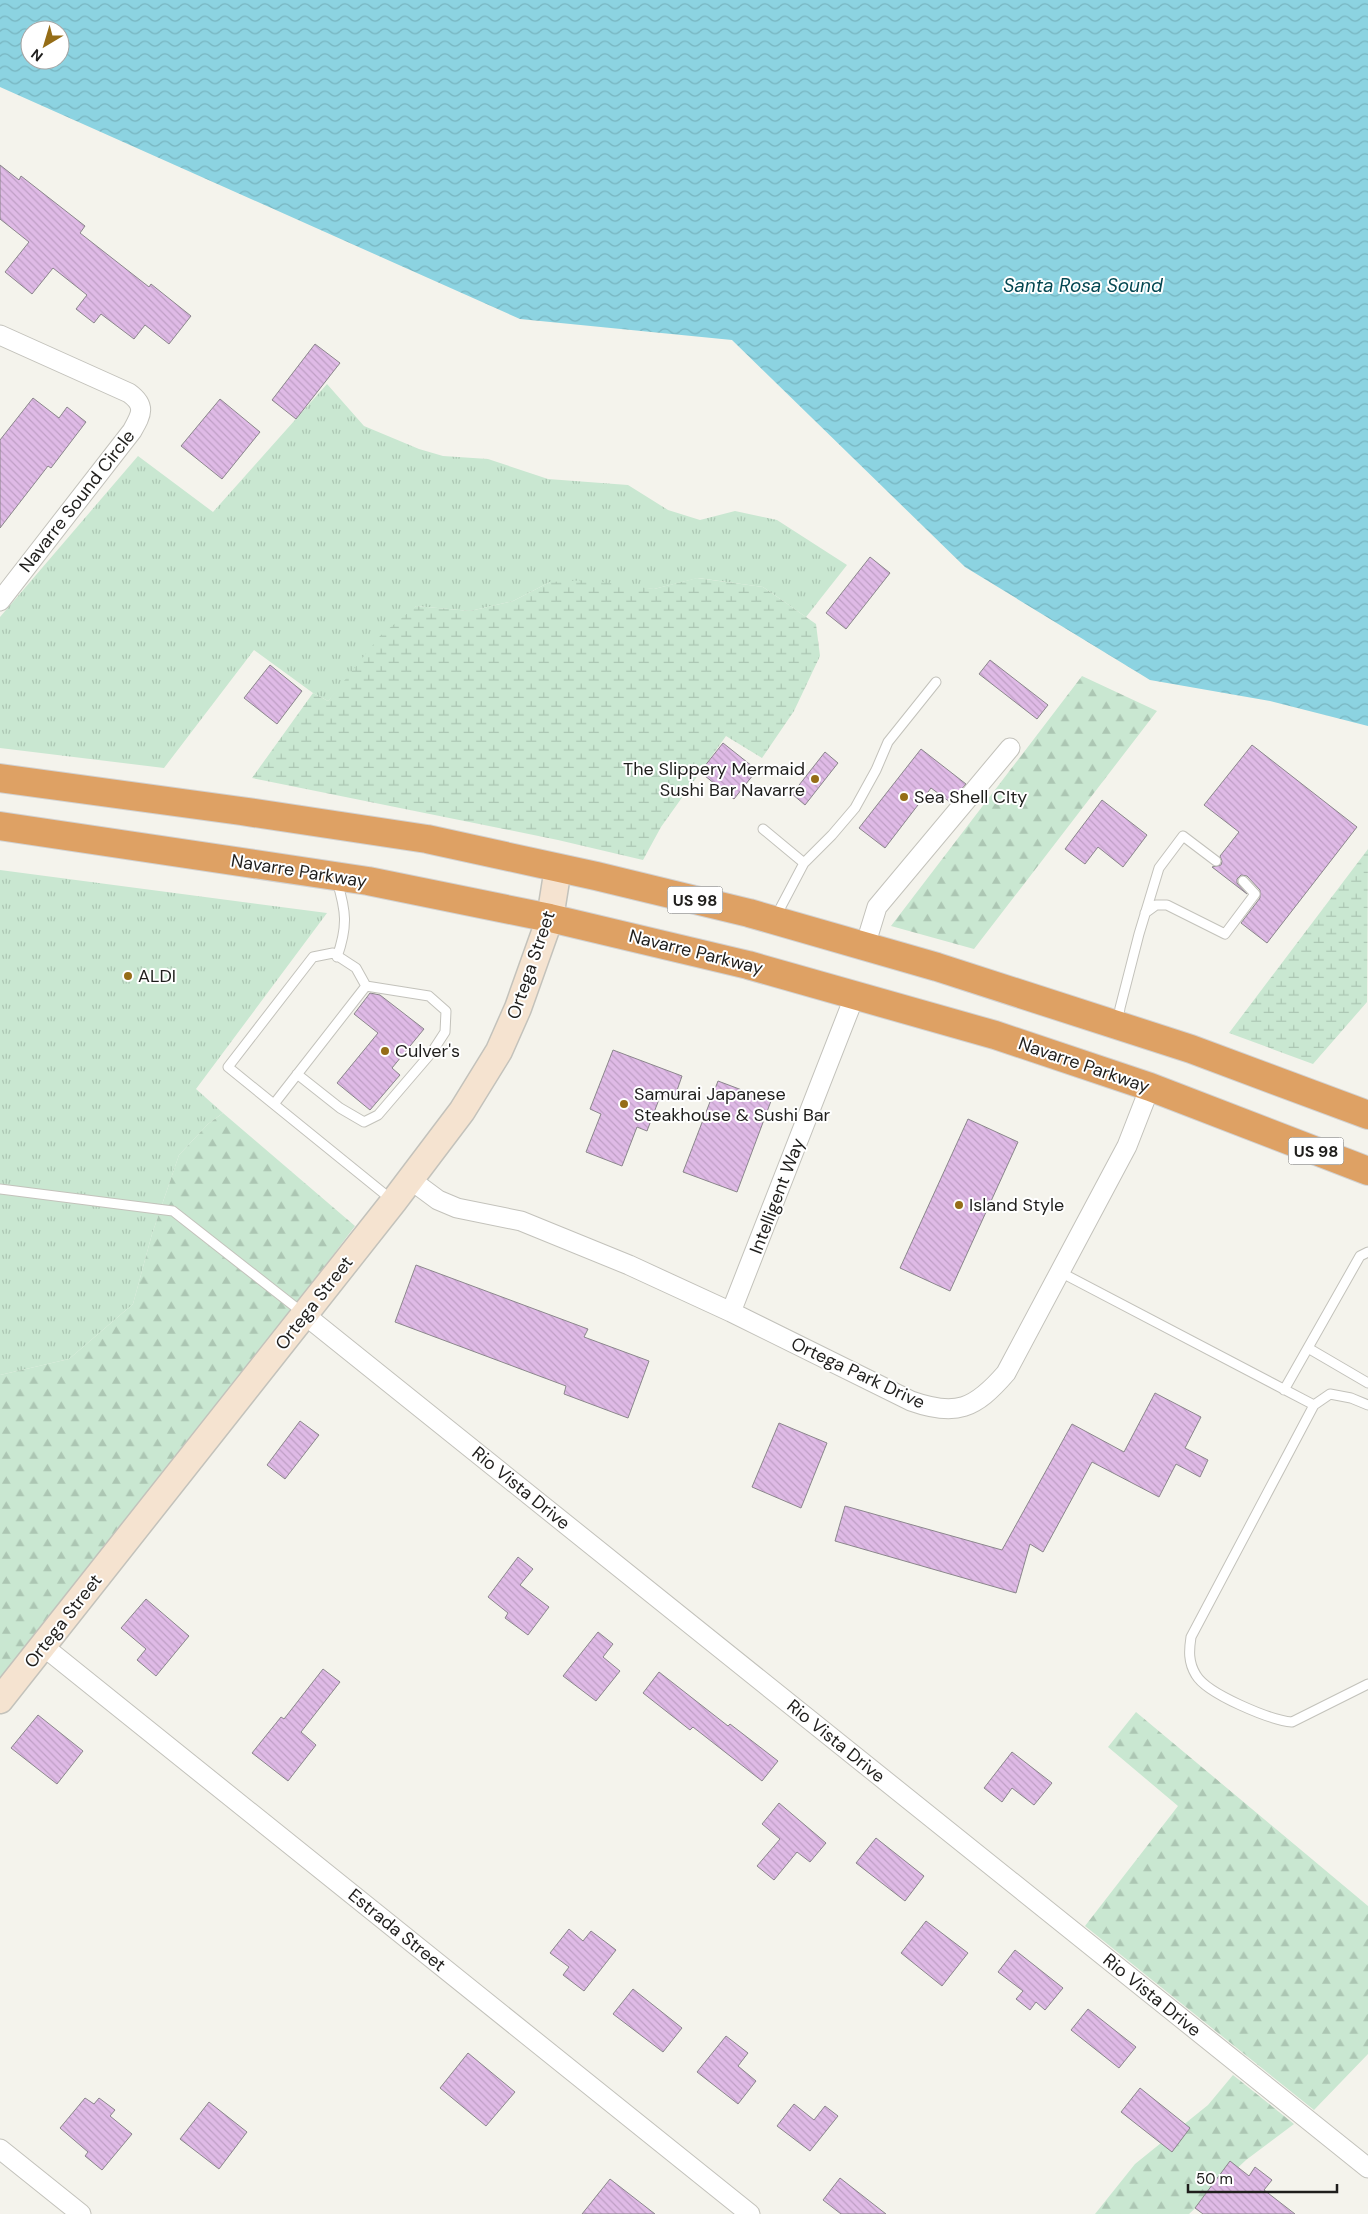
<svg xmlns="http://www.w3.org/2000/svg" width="1368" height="2214" viewBox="0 0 1368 2214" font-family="'DM Sans',sans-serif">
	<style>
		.grass { fill: url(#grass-tufts) }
		.forest { fill: url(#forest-firs) }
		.wetland { fill: url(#wetland-marsh) }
		.water { fill: url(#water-waves); fill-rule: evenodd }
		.building { fill: url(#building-back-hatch); stroke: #8b868c }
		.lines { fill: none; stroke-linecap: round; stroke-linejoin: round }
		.lane-casing { stroke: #c3c2bb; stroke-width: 11 }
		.street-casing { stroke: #c3c2bb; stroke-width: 21 }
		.secondary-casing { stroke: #c3c2bb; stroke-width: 29 }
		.highway-casing { stroke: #d2d2d2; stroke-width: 30 }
		.lane { stroke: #fff; stroke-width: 9 }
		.street { stroke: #fff; stroke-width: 19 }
		.secondary { stroke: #f5e3d0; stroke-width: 26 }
		.highway { stroke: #dea164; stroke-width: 28 }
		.poi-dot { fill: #956d17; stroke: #fff; stroke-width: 2 }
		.labels { text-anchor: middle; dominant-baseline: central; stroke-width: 4; stroke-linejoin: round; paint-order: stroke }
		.shield { fill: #fff; stroke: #626260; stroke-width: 1 }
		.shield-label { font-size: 16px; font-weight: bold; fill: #1f1e1c }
		.street-label { font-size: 18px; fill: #1f1e1c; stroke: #fff }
		.poi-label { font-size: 18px; fill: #1f1e1c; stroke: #fff; text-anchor: start }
		.water-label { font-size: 19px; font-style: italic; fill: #044751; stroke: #fff }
	</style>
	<defs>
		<pattern id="grass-tufts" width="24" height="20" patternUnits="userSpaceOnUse" patternTransform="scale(1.25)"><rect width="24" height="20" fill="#c9e7d1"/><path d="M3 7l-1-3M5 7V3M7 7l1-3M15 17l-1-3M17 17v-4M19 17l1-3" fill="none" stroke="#acc6b3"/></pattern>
		<pattern id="forest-firs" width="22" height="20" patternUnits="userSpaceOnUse" patternTransform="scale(1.25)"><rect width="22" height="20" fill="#c9e7d1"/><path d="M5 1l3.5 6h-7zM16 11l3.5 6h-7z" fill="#acc6b3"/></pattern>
		<pattern id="wetland-marsh" width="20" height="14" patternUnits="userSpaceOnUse" patternTransform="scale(1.25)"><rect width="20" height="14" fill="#c9e7d1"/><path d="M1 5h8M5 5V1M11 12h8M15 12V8" fill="none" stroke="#acc6b3"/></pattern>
		<pattern id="water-waves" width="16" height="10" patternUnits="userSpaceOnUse" patternTransform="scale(1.25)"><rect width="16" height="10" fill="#8cd3e1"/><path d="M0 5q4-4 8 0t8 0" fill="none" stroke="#78b5c0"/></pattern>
		<pattern id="building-back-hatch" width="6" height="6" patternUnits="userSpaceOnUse" patternTransform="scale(1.25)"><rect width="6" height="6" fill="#dfbae6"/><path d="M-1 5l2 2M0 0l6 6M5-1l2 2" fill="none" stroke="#bf9fc5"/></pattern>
	</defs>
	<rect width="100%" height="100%" fill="#f4f3ec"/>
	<path class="grass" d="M327,384L364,426L419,449L443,456L488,459L548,479L628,485L668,510L700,520L735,511L777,520L847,565L806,617L763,587L698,578L654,589L550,582L513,601L470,611L416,606L328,701L313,693L254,650L164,768L0,748V617L138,456L213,512Z
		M0,870L327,913L196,1089L223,1113L208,1124L179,1155L152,1234L133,1304L69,1359L0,1375Z"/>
	<path class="forest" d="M1082,676L1157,711L974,949L891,926Z
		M223,1113L355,1226L187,1448L0,1684V1375L69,1359L133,1304L152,1234L179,1155L208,1124Z
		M1136,1712L1368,1906V2054L1314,2110L1085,1926L1178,1806L1108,1747Z
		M1233,2075L1294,2124L1246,2160L1189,2214H1095L1135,2164L1208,2105Z"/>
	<path class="wetland" d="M697,578L763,587L816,624L820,656L794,711L762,758L726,736L661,827L643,860L558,840L252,778L313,693L328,701L380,636L416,606L470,611L513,601L550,582L589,580L654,589Z
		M1368,849L1367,1002L1313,1064L1229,1033Z"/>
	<path class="water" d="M0,0H1368V726L1270,701L1150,680L965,567L732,340L520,319L0,87ZM30,30H60V60H30Z"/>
	<path class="building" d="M0,165L19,180L21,176L85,226L80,233L149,287L151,284L191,316L169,344L145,325L134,339L101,314L94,323L76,309L87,295L53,268L32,294L5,272L29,242L0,219Z
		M315,344L340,363L296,419L272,400Z
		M33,398L59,418L67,407L86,422L51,468L48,466L0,528V440Z
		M220,399L260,432L222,479L181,446Z
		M870,557L890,573L846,629L826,613Z
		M990,660L1048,705L1037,719L979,674Z
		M270,665L302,691L277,724L244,698Z
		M723,743L757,770L734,799L700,772Z
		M1252,745L1357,827L1267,943L1241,923L1260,898V890L1247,876L1241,875L1237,879V883L1247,894L1212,867L1221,865L1222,861L1220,856L1239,832L1204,805Z
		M921,749L966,784L950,802L931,788L885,848L859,828Z
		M825,752L838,763L805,805L792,794Z
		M1102,800L1147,835L1123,867L1098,847L1085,864L1065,849Z
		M370,993L380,995L424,1029L392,1068L400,1075L370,1110L337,1083L378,1033L354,1014Z
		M613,1050L682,1076L674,1099L661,1094L647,1131L637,1127L622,1166L586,1152L601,1114L590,1109Z
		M718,1081L771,1101L737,1192L683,1172Z
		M968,1119L1018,1142L950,1291L900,1268Z
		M416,1265L588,1329L584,1337L649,1361L628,1418L564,1394L566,1386L395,1322Z
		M1155,1393L1201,1417L1185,1448L1208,1460L1200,1477L1176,1464L1159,1497L1092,1462L1043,1552L1030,1544L1016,1593L835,1541L845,1506L1002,1550L1072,1424L1124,1452Z
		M300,1421L319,1435L285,1479L267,1465Z
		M779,1423L827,1443L801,1508L752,1487Z
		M518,1557L533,1569L520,1585L549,1607L528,1635L505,1618L508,1613L488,1597Z
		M146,1599L189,1636L156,1676L137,1660L146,1649L121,1628Z
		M598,1632L613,1644L603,1657L620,1671L596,1701L563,1676Z
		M323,1669L340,1682L301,1732L316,1745L288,1781L252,1753L281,1717L284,1719Z
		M659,1672L728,1726L730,1724L778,1761L762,1781L693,1727L690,1730L643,1693Z
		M38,1715L83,1751L57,1784L11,1748Z
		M1012,1752L1052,1783L1034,1805L1012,1788L1002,1802L984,1788Z
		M779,1803L826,1843L810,1862L797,1852L774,1880L757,1866L780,1839L762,1824Z
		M876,1838L924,1876L905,1901L856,1863Z
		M926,1921L968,1953L942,1986L901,1953Z
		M569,1929L583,1941L591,1931L616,1950L584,1991L563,1975L569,1967L550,1953Z
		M1015,1950L1063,1988L1045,2010L1036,2002L1030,2010L1016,1999L1023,1991L998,1972Z
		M633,1989L682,2028L663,2052L613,2014Z
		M1088,2009L1136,2047L1119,2068L1071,2030Z
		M726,2036L748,2053L738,2066L756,2081L738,2104L697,2072Z
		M468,2053L515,2092L486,2126L440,2088Z
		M1140,2088L1190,2128L1172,2152L1121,2112Z
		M85,2098L94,2104L99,2098L115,2110L110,2116L132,2134L102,2170L85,2156L88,2152L60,2128Z
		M209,2102L247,2132L219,2169L180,2139Z
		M794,2104L814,2120L825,2106L838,2116L810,2151L777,2126Z
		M1230,2161L1249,2176L1255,2167L1272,2180L1264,2190L1295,2214H1203L1195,2208Z
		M840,2178L886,2214H841L823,2200Z
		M610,2179L655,2214H582Z"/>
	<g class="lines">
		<defs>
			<path id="lane" d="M763,829L804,863
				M337,881C346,911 348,926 337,957
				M1145,913L1156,905H1167L1225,934L1255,894L1243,881
				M775,918L804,863L832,835L855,808L876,770L888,742L936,682
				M1118,1022L1120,1008L1139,934L1159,868L1183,836L1216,861
				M297,1074L340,1108L364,1122L378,1115L432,1052L445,1032L446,1011L429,996L366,986
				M274,1104L366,986L356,968L333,953L313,957L228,1067L392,1200
				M0,1189L173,1211L303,1313
				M1060,1272L1314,1405L1330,1394L1351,1398L1368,1405
				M1308,1348L1368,1383
				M1284,1390L1360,1256L1368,1252
				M1314,1405L1191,1637C1189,1650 1188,1662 1196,1675C1207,1694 1270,1720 1292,1722L1368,1684"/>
			<path id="street" d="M0,335L129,393C147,406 141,415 132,431L0,601
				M865,946L877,907L1010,748
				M411,1180L438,1200L457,1208L521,1221L629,1265L731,1312L911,1401C956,1417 975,1409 1006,1373L1127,1146L1150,1087
				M731,1312L855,995
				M305,1315L1368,2168
				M43,1646L750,2214
				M0,2149L81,2214"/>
			<path id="secondary" d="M0,1700L394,1201L462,1111L499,1051L518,1008L550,918L558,868"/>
			<path id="highway" d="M0,778L241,811L427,839L596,876L749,913L937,967L1191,1049L1368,1115
				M0,826L368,881L550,918L748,965L995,1035L1150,1087L1368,1171"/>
		</defs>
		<use href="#lane" class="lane-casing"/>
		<use href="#street" class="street-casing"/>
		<use href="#secondary" class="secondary-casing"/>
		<use href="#highway" class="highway-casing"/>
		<use href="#lane" class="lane"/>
		<use href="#street" class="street"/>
		<use href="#secondary" class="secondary"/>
		<use href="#highway" class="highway"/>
	</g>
	<g class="poi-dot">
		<circle cx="815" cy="779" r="5"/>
		<circle cx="904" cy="797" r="5"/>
		<circle cx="128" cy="976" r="5"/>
		<circle cx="385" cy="1051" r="5"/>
		<circle cx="624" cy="1104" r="5"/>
		<circle cx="959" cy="1205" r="5"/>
	</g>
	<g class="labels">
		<g class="shield">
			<rect x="667.5" y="886.5" width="55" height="27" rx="4"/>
			<rect x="1288.5" y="1137.5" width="55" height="27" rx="4"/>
		</g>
		<g class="shield-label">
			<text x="695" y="900">US 98</text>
			<text x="1316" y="1151">US 98</text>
		</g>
		<g class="street-label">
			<text transform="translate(77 501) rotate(-52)">Navarre Sound Circle</text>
			<text transform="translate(299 871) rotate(9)">Navarre Parkway</text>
			<text transform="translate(696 952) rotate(14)">Navarre Parkway</text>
			<text transform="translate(531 965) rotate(-71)">Ortega Street</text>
			<text transform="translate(1084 1065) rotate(19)">Navarre Parkway</text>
			<text transform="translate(777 1196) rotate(-69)">Intelligent Way</text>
			<text transform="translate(314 1303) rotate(-52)">Ortega Street</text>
			<text transform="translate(858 1373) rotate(25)">Ortega Park Drive</text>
			<text transform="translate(521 1488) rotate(39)">Rio Vista Drive</text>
			<text transform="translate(63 1621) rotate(-52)">Ortega Street</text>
			<text transform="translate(836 1741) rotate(39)">Rio Vista Drive</text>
			<text transform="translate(397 1930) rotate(39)">Estrada Street</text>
			<text transform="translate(1152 1995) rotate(39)">Rio Vista Drive</text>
		</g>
		<g class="poi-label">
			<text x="805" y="769" text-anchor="end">The Slippery Mermaid<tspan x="805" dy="21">Sushi Bar Navarre</tspan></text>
			<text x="914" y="797">Sea Shell CIty</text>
			<text x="138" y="976">ALDI</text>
			<text x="395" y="1051">Culver's</text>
			<text x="634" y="1094">Samurai Japanese<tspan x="634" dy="21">Steakhouse &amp; Sushi Bar</tspan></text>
			<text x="969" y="1205">Island Style</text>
		</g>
		<g class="water-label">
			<text x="1083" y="285">Santa Rosa Sound</text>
		</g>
	</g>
	<g transform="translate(45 45) rotate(218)"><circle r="24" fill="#ffffff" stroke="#a5a5a4"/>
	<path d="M0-4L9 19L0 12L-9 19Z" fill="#956d17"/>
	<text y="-8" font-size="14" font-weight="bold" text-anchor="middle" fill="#1f1e1c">N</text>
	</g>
	<path d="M1188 2184v8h149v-8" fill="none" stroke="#1f1e1c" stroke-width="2.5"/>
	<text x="1196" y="2184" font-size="15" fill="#1f1e1c" stroke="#ffffff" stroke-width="4" paint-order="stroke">50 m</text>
</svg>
